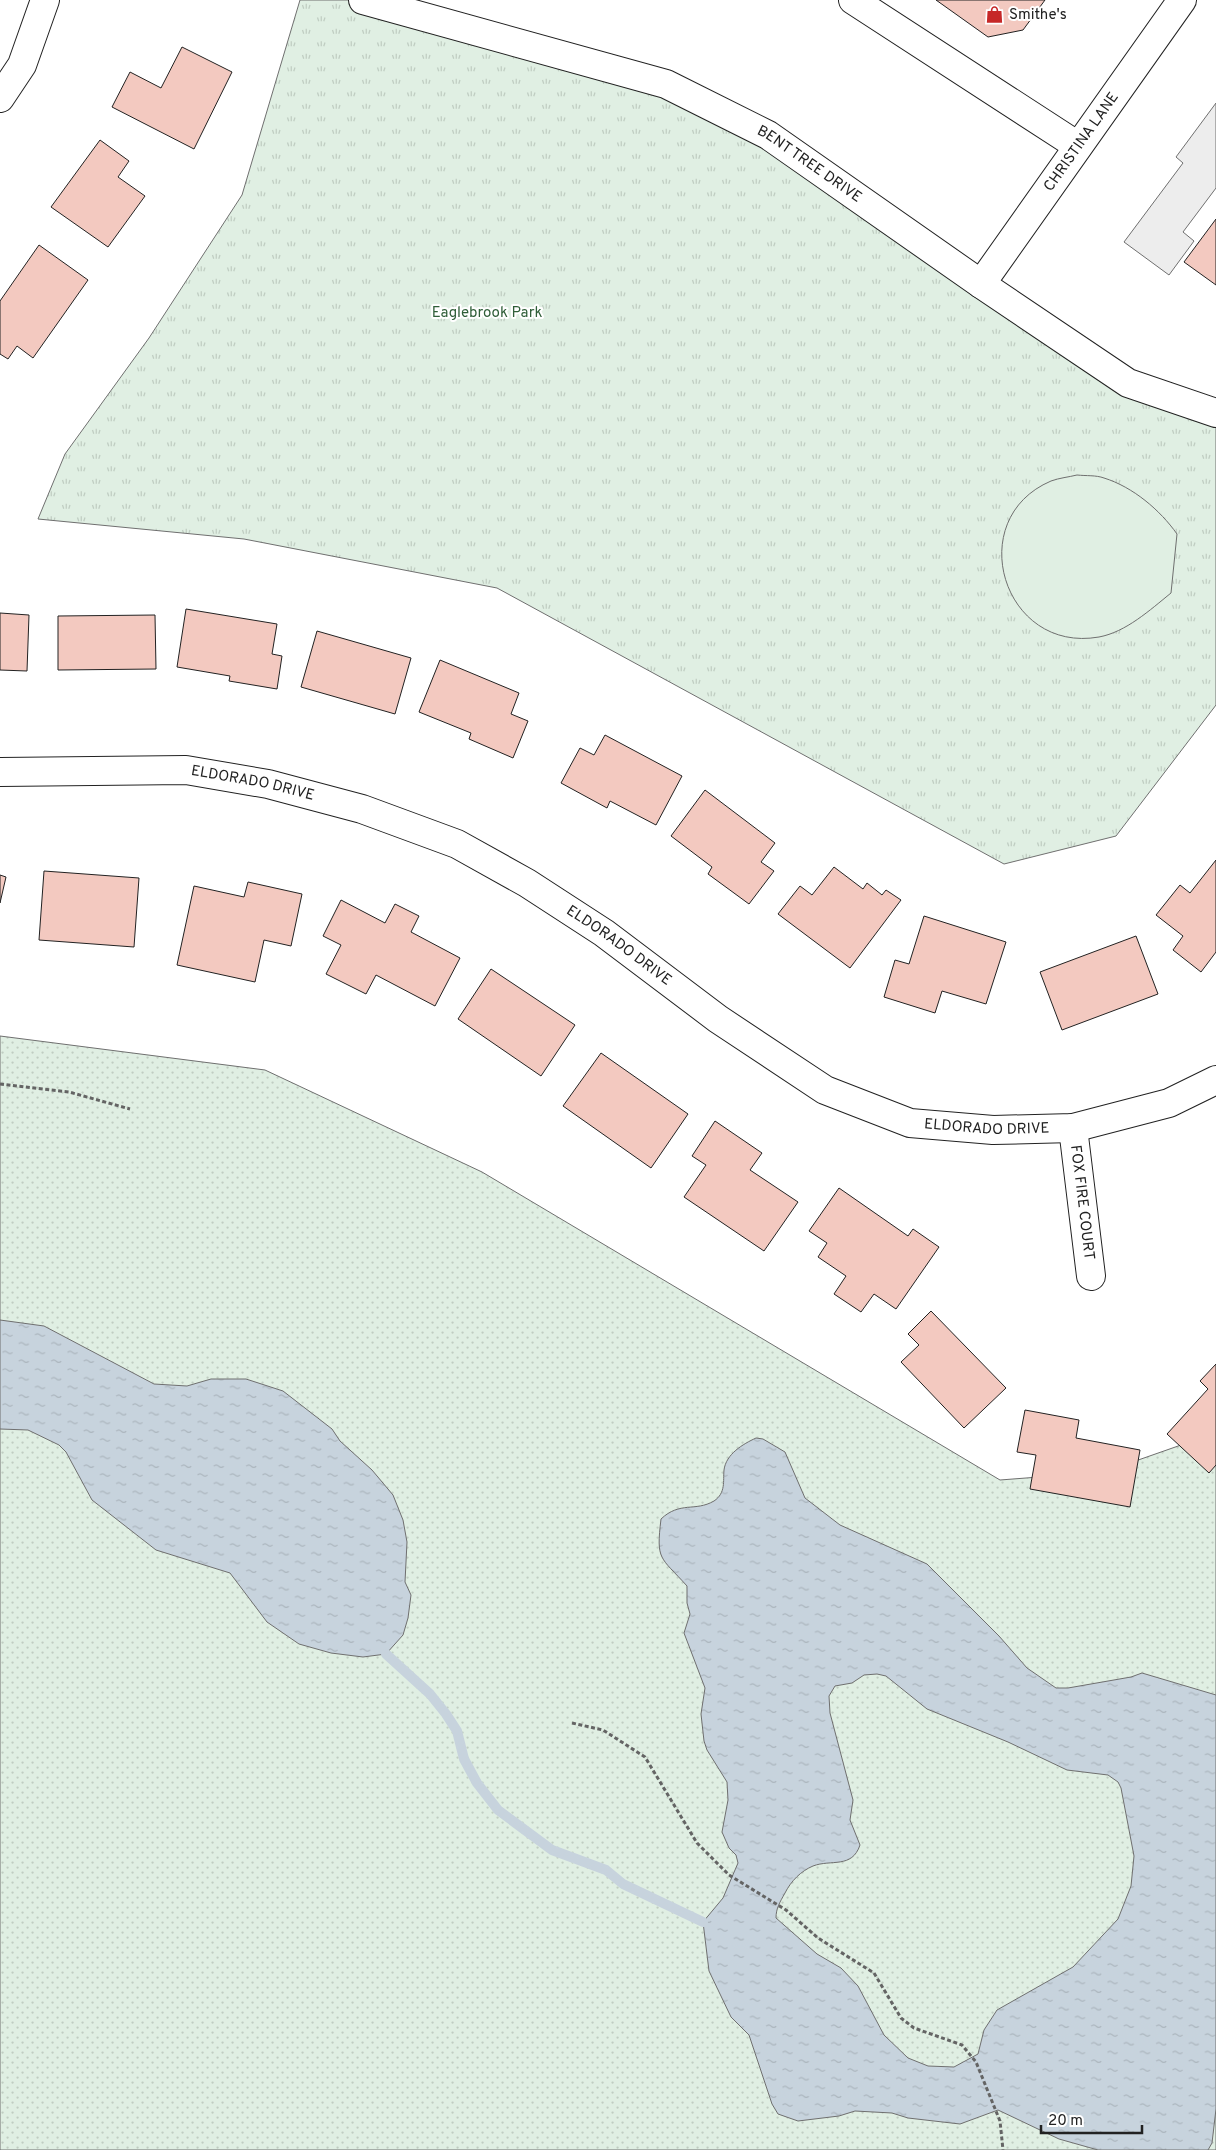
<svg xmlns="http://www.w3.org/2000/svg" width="1216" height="2150" viewBox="0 0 1216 2150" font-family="Overpass,sans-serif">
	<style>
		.grass { fill: url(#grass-dots); stroke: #6f6f6f }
		.park { fill: url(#park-tufts); stroke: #6f6f6f }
		.garden { fill: #e0efe3; stroke: #6f6f6f }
		.parking { fill: #ededed; stroke: #6f6f6f }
		.water { fill: url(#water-ripples); stroke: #6f6f6f; fill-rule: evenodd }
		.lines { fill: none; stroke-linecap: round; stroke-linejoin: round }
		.stream { stroke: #c7d3dd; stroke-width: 10 }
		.building { fill: #f3c9c0; stroke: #222 }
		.minor-casing { stroke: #222; stroke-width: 30 }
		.path { stroke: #646464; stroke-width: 3; stroke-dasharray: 4 2.5; stroke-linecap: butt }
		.minor { stroke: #fff; stroke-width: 28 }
		.labels { text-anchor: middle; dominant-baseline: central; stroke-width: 4; stroke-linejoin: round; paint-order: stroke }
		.poi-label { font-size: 15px; fill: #222; stroke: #fff; text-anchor: start }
		.street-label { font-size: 15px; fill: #222; stroke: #fff }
		.park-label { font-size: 15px; fill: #2f5e38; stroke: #fff }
	</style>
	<defs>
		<pattern id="grass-dots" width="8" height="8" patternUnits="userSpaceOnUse" patternTransform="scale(1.25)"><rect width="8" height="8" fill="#e0efe3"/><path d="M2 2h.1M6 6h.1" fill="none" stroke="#c0cdc2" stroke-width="1.8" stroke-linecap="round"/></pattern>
		<pattern id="park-tufts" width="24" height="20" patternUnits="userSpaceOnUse" patternTransform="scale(1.25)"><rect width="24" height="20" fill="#e0efe3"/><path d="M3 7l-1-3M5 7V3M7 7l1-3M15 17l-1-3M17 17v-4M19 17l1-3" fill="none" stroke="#c0cdc2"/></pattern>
		<pattern id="water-ripples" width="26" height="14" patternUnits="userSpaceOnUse" patternTransform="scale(1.25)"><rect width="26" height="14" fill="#c7d3dd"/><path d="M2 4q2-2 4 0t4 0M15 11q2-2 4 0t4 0" fill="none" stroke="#abb5bd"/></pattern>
	</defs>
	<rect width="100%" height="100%" fill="#fff"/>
	<path class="grass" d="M0,1036L265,1070L482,1172L1000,1480L1104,1472L1201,1438L1216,1430V2150H0Z"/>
	<path class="park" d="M300,0H363L666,84L1128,383L1216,410V705L1116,836L1004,864L497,588L244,539L38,519L65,454L149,338L242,195Z"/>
	<path class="garden" d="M1077,475C1086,476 1096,475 1104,478C1133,487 1160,510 1177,534L1171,593C1150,610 1126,632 1099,637C1003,654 962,519 1051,481C1059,478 1069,477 1077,475Z"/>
	<path class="parking" d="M1216,103V188L1183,232L1194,241L1169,275L1124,242L1183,163L1176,157Z"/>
	<path class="water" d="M0,1320L44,1326L154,1384L187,1386L211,1379H246L283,1391L332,1429L340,1441L372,1470L393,1495L403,1520L407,1542L405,1582L411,1595L408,1618L403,1635L386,1654L363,1657L331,1653L299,1644L267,1622L230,1573L156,1550L92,1500L66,1452L59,1445L28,1430L0,1429Z
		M756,1438L763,1439L785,1452L805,1498L840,1525L927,1564L999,1636L1027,1668L1056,1688H1068L1131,1677L1142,1673L1216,1695V2109L1212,2143L1208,2150H1098L1059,2139L998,2110L960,2124L908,2118L892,2113L855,2111L839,2116L798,2121L778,2114L772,2104L749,2035L731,2017L709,1971L703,1922L723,1898L738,1863L736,1855L729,1848L722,1832L728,1800L727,1782L707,1750L704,1741L701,1714L705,1688L684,1633L690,1614L687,1603V1586C660,1556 656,1561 661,1519C680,1501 695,1512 714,1501C726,1493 723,1481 724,1470C726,1454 743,1444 756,1438ZM877,1674L886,1676L927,1709L1008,1742L1067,1770L1108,1775L1118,1782L1121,1788L1134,1856L1131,1886L1118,1919L1073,1967L997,2010L984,2030L978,2054L954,2067L928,2066L908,2058L884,2035L858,1986L841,1968L817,1954L776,1918C776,1908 780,1902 785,1893C791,1881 801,1871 813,1866C831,1859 852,1869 860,1845L850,1820L853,1800L830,1713L829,1696L835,1686L852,1683L864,1675Z"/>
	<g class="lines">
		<path class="stream" d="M386,1654L430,1694L446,1714L457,1731L464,1759L477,1783L498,1810L552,1850L606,1870L623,1884L703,1922"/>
	</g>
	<path class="building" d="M936,0H1045L1023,30L988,37Z
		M182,47L232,72L194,149L112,107L130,72L161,88Z
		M100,140L129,161L118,177L145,196L108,247L51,207Z
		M1216,219V285L1184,262Z
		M39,245L88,280L33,358L17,346L8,359L0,354V301Z
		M186,609L277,624L272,654L282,656L277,689L229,681L230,676L177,667Z
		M0,613L29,615L27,671L0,670Z
		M155,615L156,669L58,670V616Z
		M317,631L411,658L395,714L301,687Z
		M440,660L519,693L511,714L528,721L513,758L469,739L471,733L419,712Z
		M605,735L682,776L656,825L610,801L607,808L561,783L580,748L594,755Z
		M705,790L775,843L761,862L774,871L749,904L708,874L712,867L671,836Z
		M1216,860V952L1201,972L1173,950L1183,936L1156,915L1180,885L1190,893Z
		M834,867L863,889L867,883L882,895L886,890L901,900L850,968L778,914L800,886L812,895Z
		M44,871L139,878L134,947L39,940Z
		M0,875L6,877L0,903Z
		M248,882L302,894L291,946L264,940L255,982L177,965L194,886L244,897Z
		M341,900L385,923L395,904L419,916L411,932L460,958L435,1006L376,975L366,994L326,974L341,945L323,936Z
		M924,916L1006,942L986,1004L942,991L935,1013L884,997L895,960L909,964Z
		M1136,936L1158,994L1062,1030L1040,972Z
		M491,969L575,1025L541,1076L458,1019Z
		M601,1053L688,1114L651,1168L563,1106Z
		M715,1121L762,1153L750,1170L798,1202L764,1251L684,1197L706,1165L692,1156Z
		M839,1188L908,1236L913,1229L939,1247L896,1309L874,1294L861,1312L834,1294L846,1276L818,1257L827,1243L809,1231Z
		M931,1311L1006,1388L964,1428L901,1362L919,1345L908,1334Z
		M1216,1364V1465L1209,1473L1167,1434L1208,1389L1200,1381Z
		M1025,1410L1079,1420L1076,1438L1140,1450L1130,1507L1030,1489L1036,1455L1017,1452Z"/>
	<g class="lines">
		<defs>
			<g id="minor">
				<path id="s1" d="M363,0L666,84L768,135L981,284L1128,383L1216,413"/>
				<path d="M853,0L1078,146"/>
				<path d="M0,98L22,65L45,0"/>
				<path id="s2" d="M981,284L1182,0"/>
				<path id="s3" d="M0,772L186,770L268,784L362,809L457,844L527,883L604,933L718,1019L825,1090L910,1123L993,1130L1073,1128L1169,1103L1216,1080"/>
				<path id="s4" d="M1073,1128L1091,1276"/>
			</g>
		</defs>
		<use href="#minor" class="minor-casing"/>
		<path class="path" d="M0,1084L69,1092L130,1109
			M572,1723L603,1730L645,1757L697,1843L729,1875L786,1910L818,1938L874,1973L901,2018L914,2028L962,2045L976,2062L1000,2121L1003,2150"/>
		<use href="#minor" class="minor"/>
	</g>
	<defs>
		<symbol id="shop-bare" viewBox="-9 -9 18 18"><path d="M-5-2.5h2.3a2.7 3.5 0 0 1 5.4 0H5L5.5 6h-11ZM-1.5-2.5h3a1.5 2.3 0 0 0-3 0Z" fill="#c62828" stroke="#fff" stroke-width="2.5" paint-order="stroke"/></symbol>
	</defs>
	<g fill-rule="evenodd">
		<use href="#shop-bare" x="982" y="2" width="25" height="25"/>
	</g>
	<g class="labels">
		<g class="poi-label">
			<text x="1009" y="15">Smithe's</text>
		</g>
		<g class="street-label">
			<text stroke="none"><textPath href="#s2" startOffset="174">CHRISTINA LANE</textPath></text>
			<text stroke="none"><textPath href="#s1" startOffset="479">BENT TREE DRIVE</textPath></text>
			<text stroke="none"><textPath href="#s3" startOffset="254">ELDORADO DRIVE</textPath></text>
			<text stroke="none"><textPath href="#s3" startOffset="659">ELDORADO DRIVE</textPath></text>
			<text stroke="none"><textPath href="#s3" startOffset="1079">ELDORADO DRIVE</textPath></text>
			<text stroke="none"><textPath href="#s4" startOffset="75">FOX FIRE COURT</textPath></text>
		</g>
		<g class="park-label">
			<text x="487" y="313">Eaglebrook Park</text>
		</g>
	</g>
	<path d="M1041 2125v8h101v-8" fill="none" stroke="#222222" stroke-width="2.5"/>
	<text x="1048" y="2125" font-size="15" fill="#222222" stroke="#ffffff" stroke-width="4" paint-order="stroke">20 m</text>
</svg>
